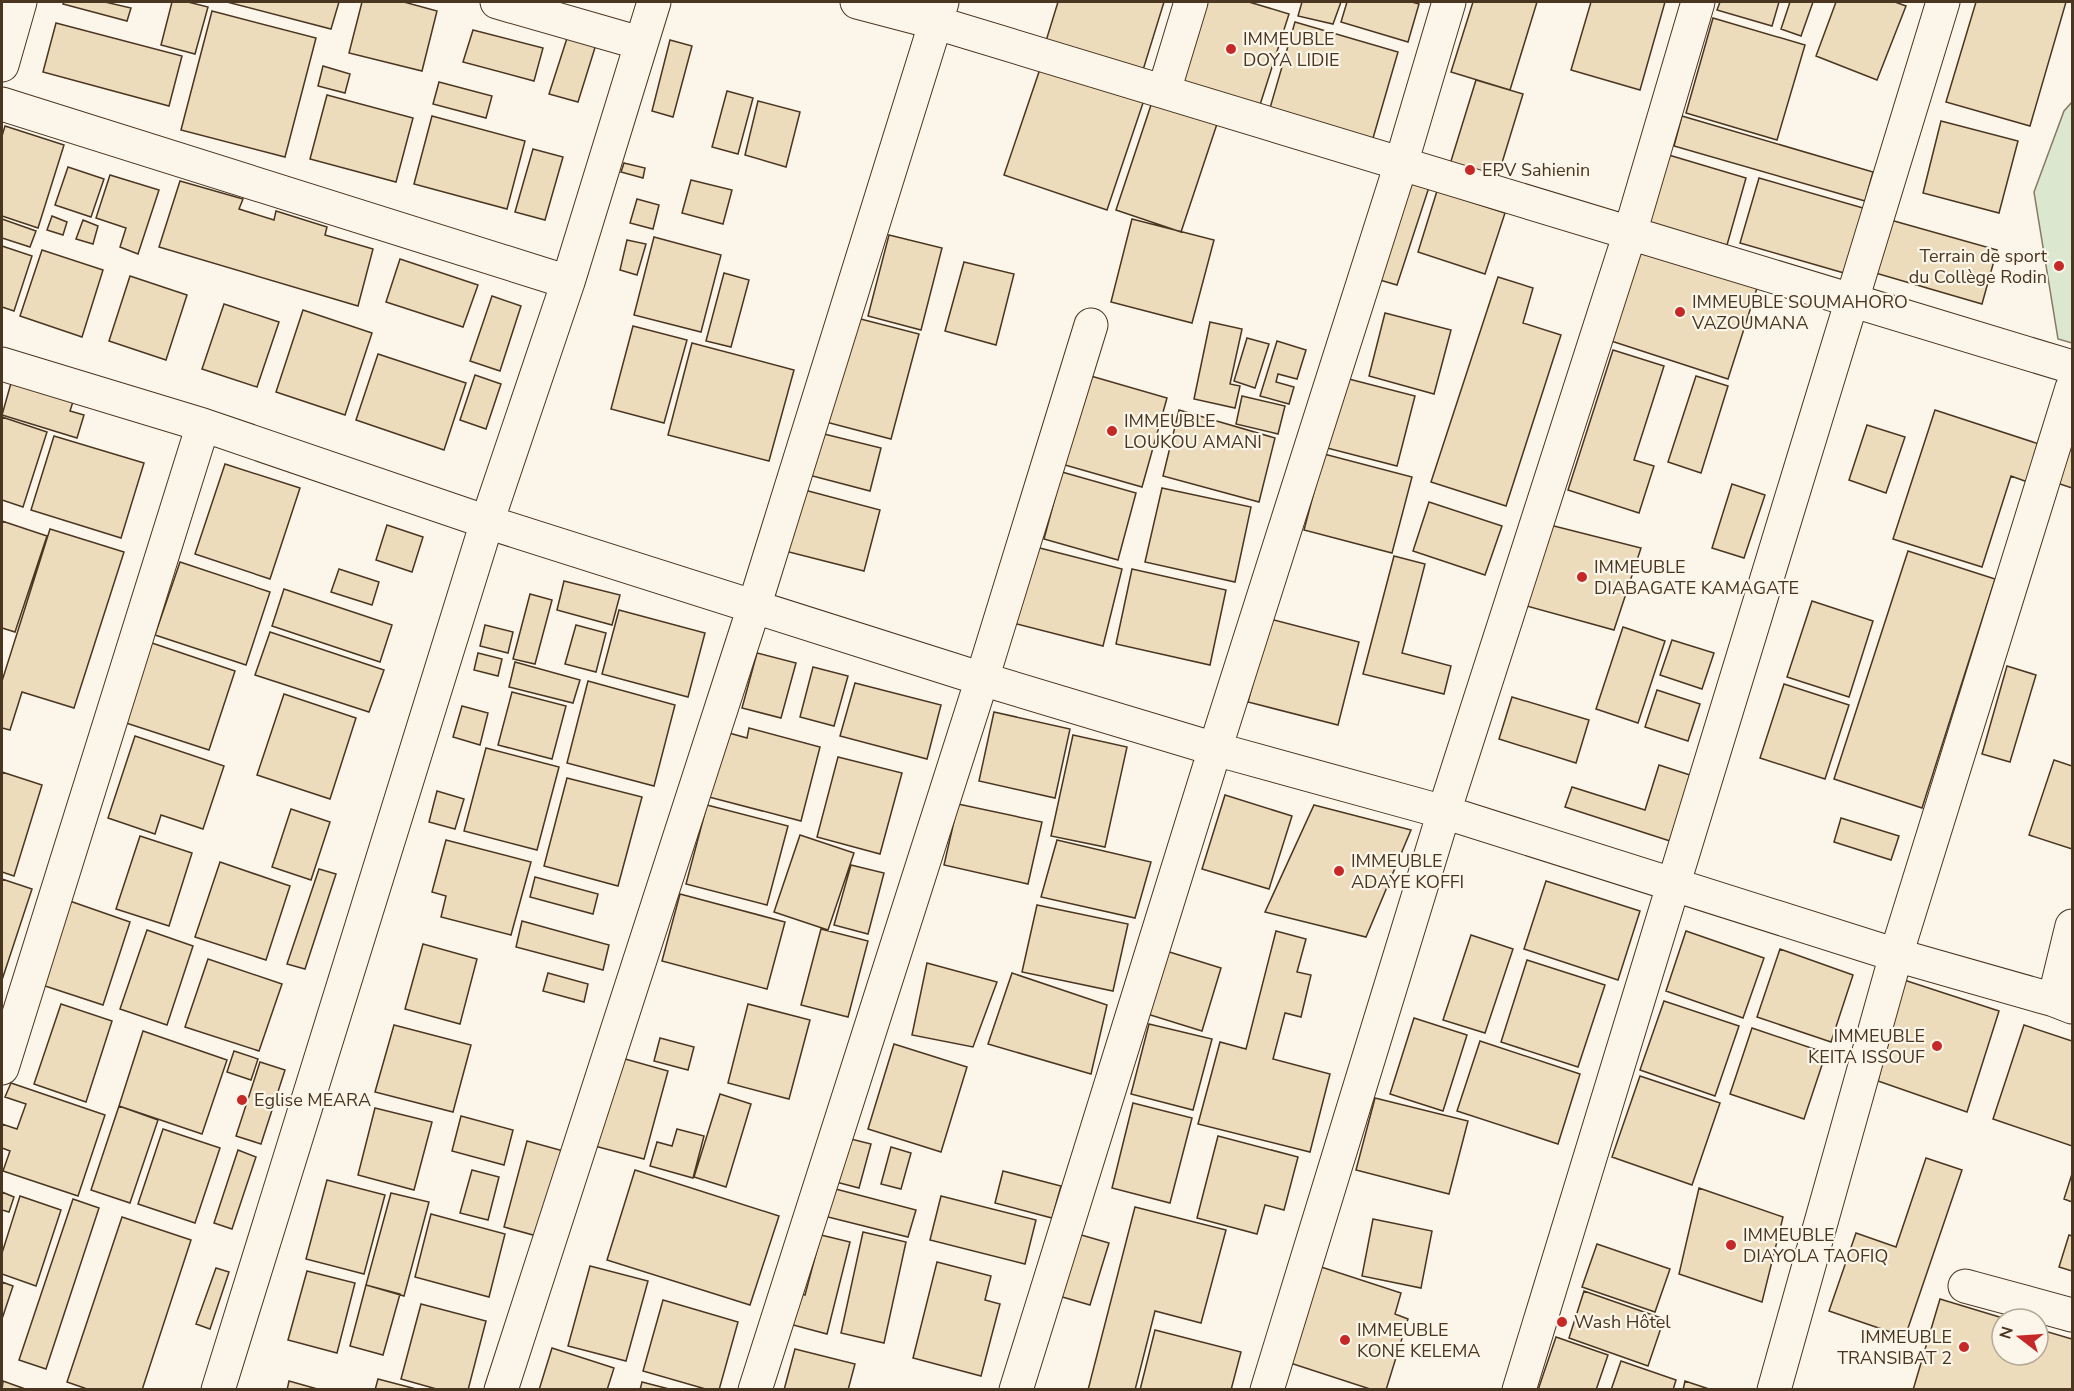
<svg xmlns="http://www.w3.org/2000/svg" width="2074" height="1391" viewBox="0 0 2074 1391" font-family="'Nunito Sans',sans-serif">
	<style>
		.green { fill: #dce7d0; stroke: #887966; stroke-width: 1.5 }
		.building { fill: #ecdcbc; stroke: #4a3520; stroke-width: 1.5 }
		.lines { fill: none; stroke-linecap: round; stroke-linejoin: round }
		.minor-casing { stroke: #4a3520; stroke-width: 35 }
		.minor { stroke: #fbf6e9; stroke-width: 33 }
		.poi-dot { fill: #c62828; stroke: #fbf6e9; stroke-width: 2 }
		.labels { text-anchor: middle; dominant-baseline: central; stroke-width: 4.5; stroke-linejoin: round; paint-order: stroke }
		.poi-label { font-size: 18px; fill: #4a3520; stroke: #fbf6e9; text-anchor: start }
	</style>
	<rect width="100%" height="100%" fill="#fbf6e9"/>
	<path class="green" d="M2072,102V343L2058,339L2034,192L2064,111Z"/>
	<path class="building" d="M64,2H105L131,8L127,21L63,4Z
		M172,2H188L208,7L195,54L161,45Z
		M227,2H339L331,29Z
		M362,2H404L437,11L422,71L349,53Z
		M1058,2H1164L1143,70L1046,41Z
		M1199,2H1249L1289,14L1258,111L1173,83Z
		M1302,2H1341L1333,24L1298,16Z
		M1347,2H1412L1419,4L1408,42L1341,22Z
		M1473,2H1537L1510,90L1451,72Z
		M1591,2H1665L1640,90L1571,70Z
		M1720,2H1779L1772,26L1717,10Z
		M1790,2H1813L1801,36L1781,29Z
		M1836,2H1895L1906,6L1877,80L1816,56Z
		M1976,2H2066L2030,126L1946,102Z
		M212,11L316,38L285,157L181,130Z
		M1713,18L1805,45L1777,140L1686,113Z
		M1295,22L1398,52L1371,145L1268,115Z
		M56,23L182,56L169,106L43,72Z
		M570,29L598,38L578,102L549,94Z
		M473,30L543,48L534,81L463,62Z
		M670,40L692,46L673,117L652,111Z
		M323,66L350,74L345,93L318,86Z
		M1041,66L1144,100L1107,210L1004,175Z
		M1476,80L1523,94L1494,189L1447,174Z
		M439,82L492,96L486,118L433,104Z
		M727,91L753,98L738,154L712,147Z
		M327,95L413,118L396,182L310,159Z
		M1153,99L1218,121L1181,232L1116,210Z
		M758,101L800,112L786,167L745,155Z
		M432,116L525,141L507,209L414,184Z
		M1682,116L1873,172L1865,201L1674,146Z
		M1941,121L2018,141L1999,213L1923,193Z
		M5,126L64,145L38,228L2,216V136Z
		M533,149L563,157L545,220L515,212Z
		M1662,153L1746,178L1727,245L1642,221Z
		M624,163L645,168L643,178L621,172Z
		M68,167L104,179L91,217L55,205Z
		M1408,168L1433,175L1397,285L1373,278Z
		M110,175L159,190L138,254L120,247L126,228L96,218Z
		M1759,178L1870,210L1851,275L1740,243Z
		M691,180L732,190L723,224L682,213Z
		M180,181L243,199L239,209L274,220L276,211L327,227L325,235L373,249L358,306L159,247Z
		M1437,191L1505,213L1485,274L1418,252Z
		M637,199L659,205L653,229L630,223Z
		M52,216L67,222L63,235L47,230Z
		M2,219L36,231L30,247L2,238Z
		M1132,219L1214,240L1192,323L1111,302Z
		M1887,219L1997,250L1982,304L1872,272Z
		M83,220L98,226L93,244L76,239Z
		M889,235L942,248L921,330L868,316Z
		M654,237L721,255L701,332L634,315Z
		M627,240L646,244L637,275L620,270Z
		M1632,244L1758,285L1728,379L1602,338Z
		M2,246L32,256L14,311L2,307Z
		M42,250L103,270L82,337L20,316Z
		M400,259L478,285L463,327L386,302Z
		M964,262L1014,274L996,345L945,331Z
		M724,273L749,280L731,347L706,341Z
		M130,276L187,295L166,360L109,341Z
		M1498,277L1533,288L1523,323L1561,335L1506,506L1431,482Z
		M492,296L521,306L500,371L470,361Z
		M224,304L279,322L257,387L202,369Z
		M303,310L372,333L345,415L276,392Z
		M1385,313L1451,330L1434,394L1369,376Z
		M849,316L919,334L891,439L822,421Z
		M1210,322L1242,329L1230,384L1240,386L1235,408L1194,399Z
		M633,326L687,340L664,423L611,409Z
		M1247,338L1269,344L1255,388L1234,381Z
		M1277,341L1306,350L1297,379L1278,374L1276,382L1294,387L1289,404L1260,396Z
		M692,343L794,370L769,461L668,435Z
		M1613,350L1664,366L1634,460L1654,466L1639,513L1568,490Z
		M378,354L466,383L444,450L356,420Z
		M15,369L77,389L70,411L84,415L77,438L2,415Z
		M1084,374L1167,398L1142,487L1058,463Z
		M475,375L501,384L486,429L460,420Z
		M1696,376L1728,386L1701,473L1668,462Z
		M1345,378L1415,396L1397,466L1327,448Z
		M1242,396L1285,406L1278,434L1236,424Z
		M1179,410L1275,438L1259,502L1163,476Z
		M1935,410L2045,446L2033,484L2011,476L1982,567L1893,539Z
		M2,417L47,432L23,507L2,500Z
		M1867,425L1905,437L1886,493L1849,480Z
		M816,432L881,448L870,491L805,474Z
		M54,436L144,463L121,538L31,510Z
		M2065,443L2072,446V488L2054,482Z
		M1324,454L1412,477L1392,553L1304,530Z
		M225,464L300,488L270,579L195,554Z
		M1062,472L1136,493L1118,560L1044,539Z
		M1732,484L1765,495L1744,558L1712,548Z
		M797,488L880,510L864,571L781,550Z
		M1162,488L1251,507L1235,582L1145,562Z
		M1429,502L1502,526L1485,575L1413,551Z
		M2,521L47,536L15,632L2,628Z
		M387,525L423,537L412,572L376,560Z
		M1550,525L1641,548L1614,630L1523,605Z
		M50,529L124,552L74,708L22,692L10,730L2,728V681Z
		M1032,546L1122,569L1103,646L1013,623Z
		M1908,551L1995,579L1922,808L1834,779Z
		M1394,556L1425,564L1402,653L1451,666L1444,694L1363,674Z
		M180,562L270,592L246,665L155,635Z
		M339,569L379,582L372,605L331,592Z
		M1132,569L1226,590L1210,665L1116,644Z
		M564,581L620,595L612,625L557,610Z
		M284,589L392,625L380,662L272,626Z
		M530,594L552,600L535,664L513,659Z
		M1812,601L1873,621L1849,697L1787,677Z
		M619,610L705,633L688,697L602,674Z
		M1270,619L1359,642L1338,725L1248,702Z
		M485,625L513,632L508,653L480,646Z
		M576,625L606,633L596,672L565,664Z
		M1623,627L1665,641L1638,723L1596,709Z
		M270,632L384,670L369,712L255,675Z
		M1672,640L1714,653L1702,689L1660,675Z
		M149,642L235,671L209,750L123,722Z
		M478,653L502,659L498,676L474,670Z
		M757,653L796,663L781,718L742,708Z
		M515,662L580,680L573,703L509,687Z
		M2007,666L2036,675L2010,762L1982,754Z
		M813,667L848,676L834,726L800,717Z
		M588,681L675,705L654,786L567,763Z
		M855,683L941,705L927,759L840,736Z
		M1784,684L1849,705L1825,779L1760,758Z
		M1657,690L1700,704L1688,741L1645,727Z
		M512,692L566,706L552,759L498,745Z
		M284,694L356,718L330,799L257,775Z
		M1512,697L1589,720L1576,763L1499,739Z
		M462,706L488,713L480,745L453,737Z
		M994,712L1070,729L1055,798L979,781Z
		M749,728L820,747L801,821L705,796L722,731L747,738Z
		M1073,735L1127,747L1105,847L1051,836Z
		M135,736L224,766L203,829L161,815L155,834L108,818Z
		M486,748L559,767L537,850L464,831Z
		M838,757L902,773L880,854L817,837Z
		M2054,760L2072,766V849L2029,835Z
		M1659,765L1690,775L1670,841L1565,807L1572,787L1645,810Z
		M2,772L42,785L14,876L2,872Z
		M567,778L642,797L618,886L544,866Z
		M437,791L464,799L455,829L429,822Z
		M1225,795L1292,816L1269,889L1202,869Z
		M958,804L1042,822L1028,884L944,865Z
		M707,805L788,826L767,905L686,884Z
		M1314,805L1411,830L1366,937L1265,912Z
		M291,809L330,822L311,880L272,867Z
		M1841,818L1899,836L1891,860L1834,842Z
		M800,835L854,853L828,930L774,912Z
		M140,836L192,853L169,926L116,909Z
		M446,840L531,862L511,935L441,917L446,896L432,892Z
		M1057,840L1151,862L1135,918L1041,897Z
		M220,862L290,886L266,960L195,937Z
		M851,865L884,873L868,934L834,925Z
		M319,869L336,874L305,969L287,964Z
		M535,877L598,894L593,914L530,897Z
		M2,879L32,889L2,980Z
		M1546,881L1640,911L1618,980L1524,949Z
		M680,894L785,922L767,989L662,961Z
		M64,899L130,922L103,1005L36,983Z
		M1037,905L1128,924L1113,991L1022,972Z
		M522,921L609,945L603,970L516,947Z
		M821,929L868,941L848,1017L801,1005Z
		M147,930L193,946L167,1025L120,1009Z
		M1276,931L1306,939L1297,972L1311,975L1301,1017L1285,1013L1273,1059L1330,1074L1310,1152L1198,1124L1220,1042L1246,1049Z
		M1686,931L1764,958L1743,1018L1666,991Z
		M1471,935L1513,949L1485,1033L1443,1020Z
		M423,944L477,959L460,1024L405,1009Z
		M1780,949L1853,975L1831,1042L1757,1017Z
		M1163,950L1221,968L1202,1031L1144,1013Z
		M208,959L282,984L259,1051L185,1027Z
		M1527,960L1605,985L1578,1067L1501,1042Z
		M927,963L997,982L973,1047L912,1035Z
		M548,973L588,984L584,1002L543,991Z
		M1012,973L1107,1005L1091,1074L988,1044Z
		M1901,979L1999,1011L1967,1112L1878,1081Z
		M1664,1001L1739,1026L1715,1096L1640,1070Z
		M61,1004L112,1021L86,1102L34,1084Z
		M748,1004L810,1020L789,1099L728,1083Z
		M1414,1018L1467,1035L1443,1111L1390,1094Z
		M1149,1024L1212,1039L1193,1110L1131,1094Z
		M394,1025L471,1045L453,1112L375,1092Z
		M2024,1025L2072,1041V1146L1993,1119Z
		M1752,1028L1826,1053L1804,1119L1730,1094Z
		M143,1031L227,1060L202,1134L119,1106Z
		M660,1038L694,1047L688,1070L654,1061Z
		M1480,1041L1580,1074L1558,1144L1457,1111Z
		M894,1044L967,1067L941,1152L868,1129Z
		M234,1051L258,1059L251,1080L227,1072Z
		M611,1055L668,1071L644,1159L587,1144Z
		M260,1062L285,1070L261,1144L236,1136Z
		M1640,1076L1720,1103L1692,1185L1612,1157Z
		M11,1083L105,1115L78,1196L3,1171L10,1151L2,1148V1124L17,1129L26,1104L5,1097Z
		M720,1094L751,1104L726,1187L694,1177Z
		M1375,1098L1468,1121L1449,1194L1356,1170Z
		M1133,1103L1192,1118L1170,1203L1112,1188Z
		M119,1106L158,1120L130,1203L91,1190Z
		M375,1108L432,1122L414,1190L358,1175Z
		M461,1116L513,1130L504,1165L452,1151Z
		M163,1129L220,1148L195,1223L138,1204Z
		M677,1129L704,1136L693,1178L650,1166L657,1142L672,1146Z
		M1218,1136L1298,1157L1284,1210L1265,1205L1257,1234L1197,1218Z
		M847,1138L871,1144L859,1188L836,1182Z
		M527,1141L567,1152L544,1238L504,1227Z
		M891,1147L911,1153L901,1189L881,1184Z
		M238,1150L256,1157L232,1229L214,1223Z
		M1926,1158L1962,1170L1905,1337L1829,1311L1856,1233L1896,1247Z
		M472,1170L499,1177L488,1220L460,1213Z
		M635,1170L779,1216L750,1305L607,1260Z
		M1003,1171L1061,1186L1052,1218L995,1203Z
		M2072,1174V1202L2064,1199Z
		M327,1180L385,1195L364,1274L306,1259Z
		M828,1187L916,1210L908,1237L820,1215Z
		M1699,1188L1783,1217L1762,1302L1679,1274Z
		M2,1192L14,1197L9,1212L2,1210Z
		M391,1193L429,1202L404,1296L366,1285Z
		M20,1196L61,1210L36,1286L2,1274V1253Z
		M941,1196L1036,1220L1025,1264L930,1240Z
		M73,1199L99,1208L46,1369L19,1360Z
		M1135,1207L1226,1230L1201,1323L1155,1311L1135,1390H1088Z
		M431,1214L505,1234L489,1297L415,1277Z
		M122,1217L191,1240L142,1390H90L67,1382Z
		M1373,1219L1432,1231L1421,1288L1362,1276Z
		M863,1232L906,1242L884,1343L841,1333Z
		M1071,1232L1109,1243L1090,1305L1052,1294Z
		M821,1235L850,1242L827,1334L782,1322L790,1291L805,1295Z
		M2069,1235L2072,1236V1271L2059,1267Z
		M1597,1244L1670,1269L1655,1312L1582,1287Z
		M937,1262L991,1276L985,1300L1000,1304L981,1376L913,1358Z
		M1312,1264L1401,1293L1395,1314L1408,1319L1386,1390H1373L1281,1360Z
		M590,1266L648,1281L626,1361L568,1346Z
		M216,1268L229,1272L210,1329L196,1324Z
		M307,1271L355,1283L337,1353L288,1340Z
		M2,1282L13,1286L2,1319Z
		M366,1285L400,1294L383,1355L350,1346Z
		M1584,1291L1664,1319L1648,1366L1569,1338Z
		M1940,1299L2006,1319H2002V1355H2038V1329L2072,1339V1390H1913Z
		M663,1300L738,1322L719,1390H709L643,1371Z
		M421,1304L486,1321L468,1390H440L401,1379Z
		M1155,1330L1241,1352L1231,1390H1140Z
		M1556,1337L1608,1355L1596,1390H1538Z
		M552,1348L614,1368L607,1390H539Z
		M795,1349L855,1364L848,1390H784Z
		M1621,1361L1676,1380L1673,1390H1611Z
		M378,1379L420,1390H375Z
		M3,1381L28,1390H2Z
		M289,1381L321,1390H287Z
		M1685,1381L1712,1390H1683Z
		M642,1382L673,1390H640Z"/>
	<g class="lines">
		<defs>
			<path id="minor" d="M497,2L640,43
				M857,2L937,23L2072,367
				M2,65L20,2
				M1164,91L1191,2
				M2,104L568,282
				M2,364L203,425L487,522L982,679L1215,749L1444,812L1896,955L2054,1000L2072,1007
				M2054,1000L2072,926
				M2,1068L203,425
				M1965,1286L2072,1315
				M218,1390L487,522L568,282L654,2
				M501,1390L754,607L942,2
				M755,1390L982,679L1091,325
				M1016,1390L1215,749L1401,164L1449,2
				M1267,1390L1444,812L1630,233L1698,2
				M1519,1390L1943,2
				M1774,1390L1896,955L2072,388"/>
		</defs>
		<use href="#minor" class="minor-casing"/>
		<use href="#minor" class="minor"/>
	</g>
	<g class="poi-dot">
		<circle cx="1231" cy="49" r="6"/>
		<circle cx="1470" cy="170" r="6"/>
		<circle cx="2059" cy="266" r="6"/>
		<circle cx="1680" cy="312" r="6"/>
		<circle cx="1112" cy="431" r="6"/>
		<circle cx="1582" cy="577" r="6"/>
		<circle cx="1339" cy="871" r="6"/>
		<circle cx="1937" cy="1046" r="6"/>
		<circle cx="242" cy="1100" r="6"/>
		<circle cx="1731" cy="1245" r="6"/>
		<circle cx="1562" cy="1322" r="6"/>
		<circle cx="1345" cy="1340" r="6"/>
		<circle cx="1964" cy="1347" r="6"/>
	</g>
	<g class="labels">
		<g class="poi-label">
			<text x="1243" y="39">IMMEUBLE<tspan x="1243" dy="21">DOYA LIDIE</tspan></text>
			<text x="1482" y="170">EPV Sahienin</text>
			<text x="2047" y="256" text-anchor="end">Terrain de sport<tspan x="2047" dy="21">du Collège Rodin</tspan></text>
			<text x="1692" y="302">IMMEUBLE SOUMAHORO<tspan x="1692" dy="21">VAZOUMANA</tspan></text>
			<text x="1124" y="421">IMMEUBLE<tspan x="1124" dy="21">LOUKOU AMANI</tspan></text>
			<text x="1594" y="567">IMMEUBLE<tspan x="1594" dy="21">DIABAGATE KAMAGATE</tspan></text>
			<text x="1351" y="861">IMMEUBLE<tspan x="1351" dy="21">ADAYE KOFFI</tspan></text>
			<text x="1925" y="1036" text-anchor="end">IMMEUBLE<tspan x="1925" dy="21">KEITA ISSOUF</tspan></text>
			<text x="254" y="1100">Eglise MEARA</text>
			<text x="1743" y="1235">IMMEUBLE<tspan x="1743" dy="21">DIAYOLA TAOFIQ</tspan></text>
			<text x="1574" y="1322">Wash Hôtel</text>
			<text x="1357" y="1330">IMMEUBLE<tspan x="1357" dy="21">KONE KELEMA</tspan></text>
			<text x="1952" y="1337" text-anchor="end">IMMEUBLE<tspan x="1952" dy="21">TRANSIBAT 2</tspan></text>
		</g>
	</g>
	<rect width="2074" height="1391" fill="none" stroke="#4a3520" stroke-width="6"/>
	<g transform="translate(2020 1337) rotate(287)"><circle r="28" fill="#fbf6e9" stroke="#b4a999" stroke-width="1.5"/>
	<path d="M0-4.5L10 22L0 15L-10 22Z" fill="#c62828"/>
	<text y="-9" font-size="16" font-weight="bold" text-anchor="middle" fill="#4a3520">N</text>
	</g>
</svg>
